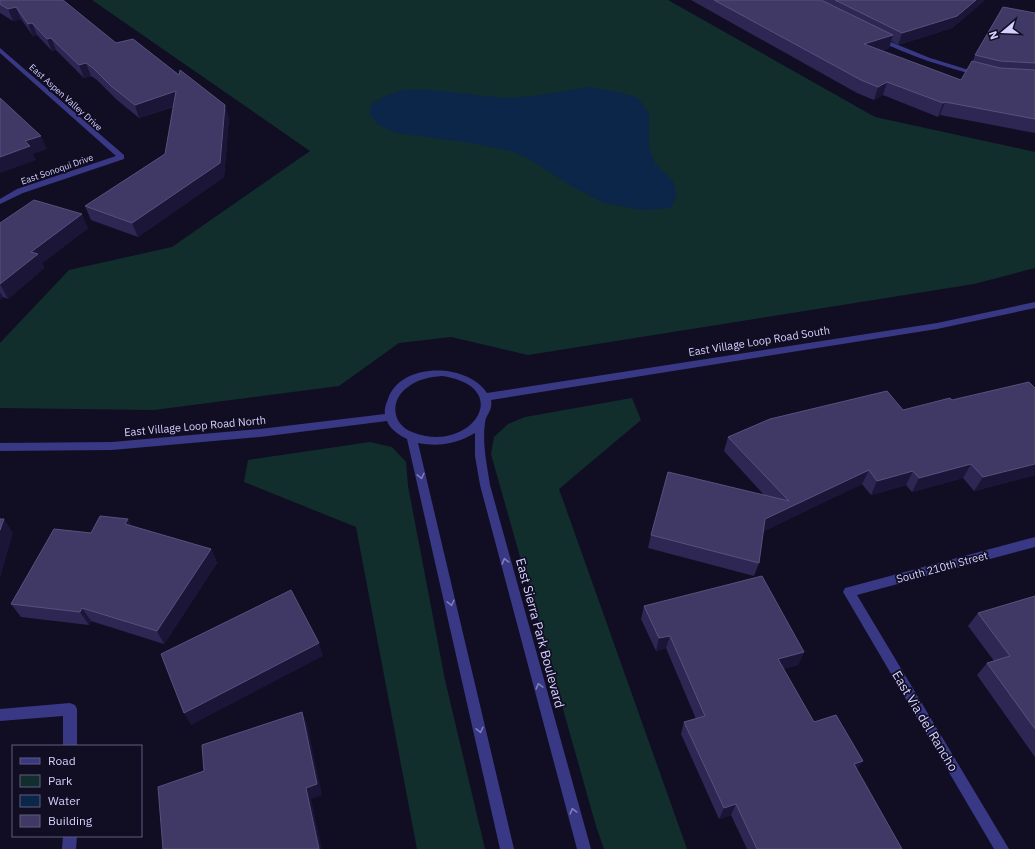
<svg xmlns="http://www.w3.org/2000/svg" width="1035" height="849" viewBox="0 0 1035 849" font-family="'IBM Plex Sans',sans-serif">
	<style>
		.green { fill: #112e2c }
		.water { fill: #0c264a }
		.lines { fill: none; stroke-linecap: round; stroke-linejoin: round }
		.minor { fill: #383884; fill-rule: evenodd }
		.wall { fill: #2e2753 }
		.shaded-wall { fill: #1b1538 }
		.building { fill: #403965; stroke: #57517e }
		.oneway { stroke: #7f7dbb }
		.labels { text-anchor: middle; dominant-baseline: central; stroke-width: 3.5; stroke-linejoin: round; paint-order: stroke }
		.far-street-label { font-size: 9px; fill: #d5d1ff; stroke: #110e24 }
		.street-label { font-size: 11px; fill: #d5d1ff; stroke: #110e24 }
		.near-street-label { font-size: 13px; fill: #d5d1ff; stroke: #110e24 }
	</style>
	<rect width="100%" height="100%" fill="#110e24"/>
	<path class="green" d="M92,0H668L875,117L1035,152V268L974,284L528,355L451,337L399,343L339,386L154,410L0,408V343L69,270L172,247L310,151Z
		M632,398L641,420L559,489L687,849H604L596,826L491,454L494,437L508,424L525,417Z
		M370,442L392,447L406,462L408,486L445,680L485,849H417L356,527L244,482L248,460Z"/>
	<path class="water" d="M588,87L615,91L638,98L649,113V148L655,163L673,181L677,195L671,208L642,210L604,203L575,188L529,159L510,151L471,143L396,133L377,124L369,113L372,104L385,96L403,90L424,89L505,98L533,96Z"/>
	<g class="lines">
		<path class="minor" d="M877,38H881L930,58L982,74L979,76C944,67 910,56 877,40Z
			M0,48L124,155V159L23,193L0,204V199L17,189L116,156L0,53Z
			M1035,302V308L937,329L491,400C493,411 486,414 485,423C482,443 487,465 490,485L591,849H577L480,485L475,456V433C456,444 439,447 418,443L514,849H500L407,439C399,435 390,429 387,421L260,437L112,450L0,451V443L112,442L260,429L385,414C384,409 386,404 388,399C400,362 467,362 487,393L937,323ZM442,376C517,387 470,456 412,432C391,424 390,399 408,387C418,379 430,377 442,376Z
			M1035,537V547L857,595L1009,849H994L843,592L845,588L849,587Z
			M70,703L75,705L77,709V746H63V716L0,721V709Z
			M63,836H77L76,849H62Z"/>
	</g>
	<path class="wall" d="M0,0L116,43L229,118L224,177L138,237L91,220L85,206L165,154L173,107L139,118L116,99L97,80L91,76L84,78L56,50L52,51L37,35L33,36L21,19L13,21L0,13Z
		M691,0H985L952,28L898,45L891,41L889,48L881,51L961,80L973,61L975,55L1035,13V133L940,115L938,117L883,95L874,100L857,93Z
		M0,223L88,228L42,263L44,268L8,299L3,297L0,300Z
		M952,400L1035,475L974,491L963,478L912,492L906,485L871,495L862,484L763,531L759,563L754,576L648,548L651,535L765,496L724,451L728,437L903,410Z
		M132,526L211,549L217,563L164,644L91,621L89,625L21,617L11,604L91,533Z
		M1035,596V757L977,675L987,663L994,661L968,626L978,613Z
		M644,606L804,652L798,665L783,669L814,722L857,770L902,849H747L731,815L719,819L681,734L684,722L696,719L666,648L656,651L641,619Z"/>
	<path class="shaded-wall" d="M976,0H985L952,28L898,45L902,33Z
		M16,7L21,19L13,21L8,9Z
		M32,23L37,35L33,36L28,24Z
		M893,35L889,48L860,57L864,44Z
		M51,38L56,50L52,51L47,39Z
		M86,63L91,76L84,78L79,65Z
		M887,82L883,95L874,100L878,87Z
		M176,91L180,104L139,118L135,105Z
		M945,102L940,115L938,117L943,103Z
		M225,105L229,118L224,177L138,237L132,223Z
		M41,136L47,149L33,154L36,160L0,173V157L25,141Z
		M82,214L88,228L42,263L44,268L8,299L0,284L31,252Z
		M0,292L3,297L0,300Z
		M971,464L963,478L912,492L919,478Z
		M1035,464V475L974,491L983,477Z
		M869,470L862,484L761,533L765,519Z
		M913,471L906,485L871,495L877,481Z
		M4,519L13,533L0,578V530Z
		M128,519L135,533L125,524Z
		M211,549L217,563L164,644L157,631Z
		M82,608L91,621L89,625L80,612Z
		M670,636L666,648L656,651L659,638Z
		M319,643L323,656L191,725L184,713Z
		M804,652L798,665L772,672L778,659Z
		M302,712L307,724L322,795L311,799L322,849H319L306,788Z
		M863,761L855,772L854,764Z
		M736,804L731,815L719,819L724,808Z"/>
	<path class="building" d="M0,0H63L116,43L133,39L179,75L180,70L225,105L220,163L132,223L85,206L165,154L176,91L135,105L111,86L93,68L86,63L79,65L51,38L47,39L32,23L28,24L16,7L8,9L0,4Z
		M714,0H821L893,35L864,44L961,80L972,61L1000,68L1035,70V119L945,102L943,103L887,82L878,87L861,80Z
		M835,0H976L957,16L902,33Z
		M1003,7L1035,13V63L1000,61L975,55Z
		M0,98L41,136L25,141L30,146L0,157Z
		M34,200L82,214L31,252L38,254L0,284V223Z
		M1029,382L1035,388V464L983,477L971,464L919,478L913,471L877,481L869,470L765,519L759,563L651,535L668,472L789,501L728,437L770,419L887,391L903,410L950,398L952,400Z
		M100,516L128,519L125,524L211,549L157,631L82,608L80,612L11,604L54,529L91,533Z
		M0,519H4L0,530Z
		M762,576L804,652L778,659L814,722L836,715L863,761L854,764L902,849H757L736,804L724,808L684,722L705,716L670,636L659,638L644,606Z
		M291,590L319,643L184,713L161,654Z
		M1035,596V729L987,663L1010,656L978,613Z
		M302,712L317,784L306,788L319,849H163L158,787L204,771L202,745Z"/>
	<defs><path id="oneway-chevron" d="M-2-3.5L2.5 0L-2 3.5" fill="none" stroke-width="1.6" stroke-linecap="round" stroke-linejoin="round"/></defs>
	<g class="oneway">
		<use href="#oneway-chevron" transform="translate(421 476) rotate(77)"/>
		<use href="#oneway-chevron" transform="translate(505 561) rotate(-105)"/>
		<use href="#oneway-chevron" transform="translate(451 603) rotate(77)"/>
		<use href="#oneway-chevron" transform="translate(539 686) rotate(-105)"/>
		<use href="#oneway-chevron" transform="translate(480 730) rotate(77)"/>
		<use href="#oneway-chevron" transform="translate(573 811) rotate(-105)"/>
	</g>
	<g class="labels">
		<g class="far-street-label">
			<text transform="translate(66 97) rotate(42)">East Aspen Valley Drive</text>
			<text transform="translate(57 169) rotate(-19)">East Sonoqui Drive</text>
		</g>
		<g class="street-label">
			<text transform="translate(759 341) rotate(-9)">East Village Loop Road South</text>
			<text transform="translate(195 426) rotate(-5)">East Village Loop Road North</text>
			<text transform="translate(942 567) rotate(-15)">South 210th Street</text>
		</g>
		<g class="near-street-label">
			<text transform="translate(540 633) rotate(75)">East Sierra Park Boulevard</text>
			<text transform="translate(925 721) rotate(59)">East Via del Rancho</text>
		</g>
	</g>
	<rect x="12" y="745" width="130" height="92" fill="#110e24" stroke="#5f5c7c"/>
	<rect x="20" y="758" width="20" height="6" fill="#383884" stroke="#5f5c7c"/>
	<text x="48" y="765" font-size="12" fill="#d5d1ff">Road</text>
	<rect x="20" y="775" width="20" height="12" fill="#112e2c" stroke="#5f5c7c"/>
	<text x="48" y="785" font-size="12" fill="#d5d1ff">Park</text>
	<rect x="20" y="795" width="20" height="12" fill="#0c264a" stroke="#5f5c7c"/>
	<text x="48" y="805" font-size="12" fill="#d5d1ff">Water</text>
	<rect x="20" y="815" width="20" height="12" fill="#403965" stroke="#5f5c7c"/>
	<text x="48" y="825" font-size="12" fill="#d5d1ff">Building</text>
	<g transform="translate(1003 32) rotate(251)" stroke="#110e24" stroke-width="3" paint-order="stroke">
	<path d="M0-3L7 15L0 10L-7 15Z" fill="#d5d1ff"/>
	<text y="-6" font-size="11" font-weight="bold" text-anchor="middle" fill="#d5d1ff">N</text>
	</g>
</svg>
